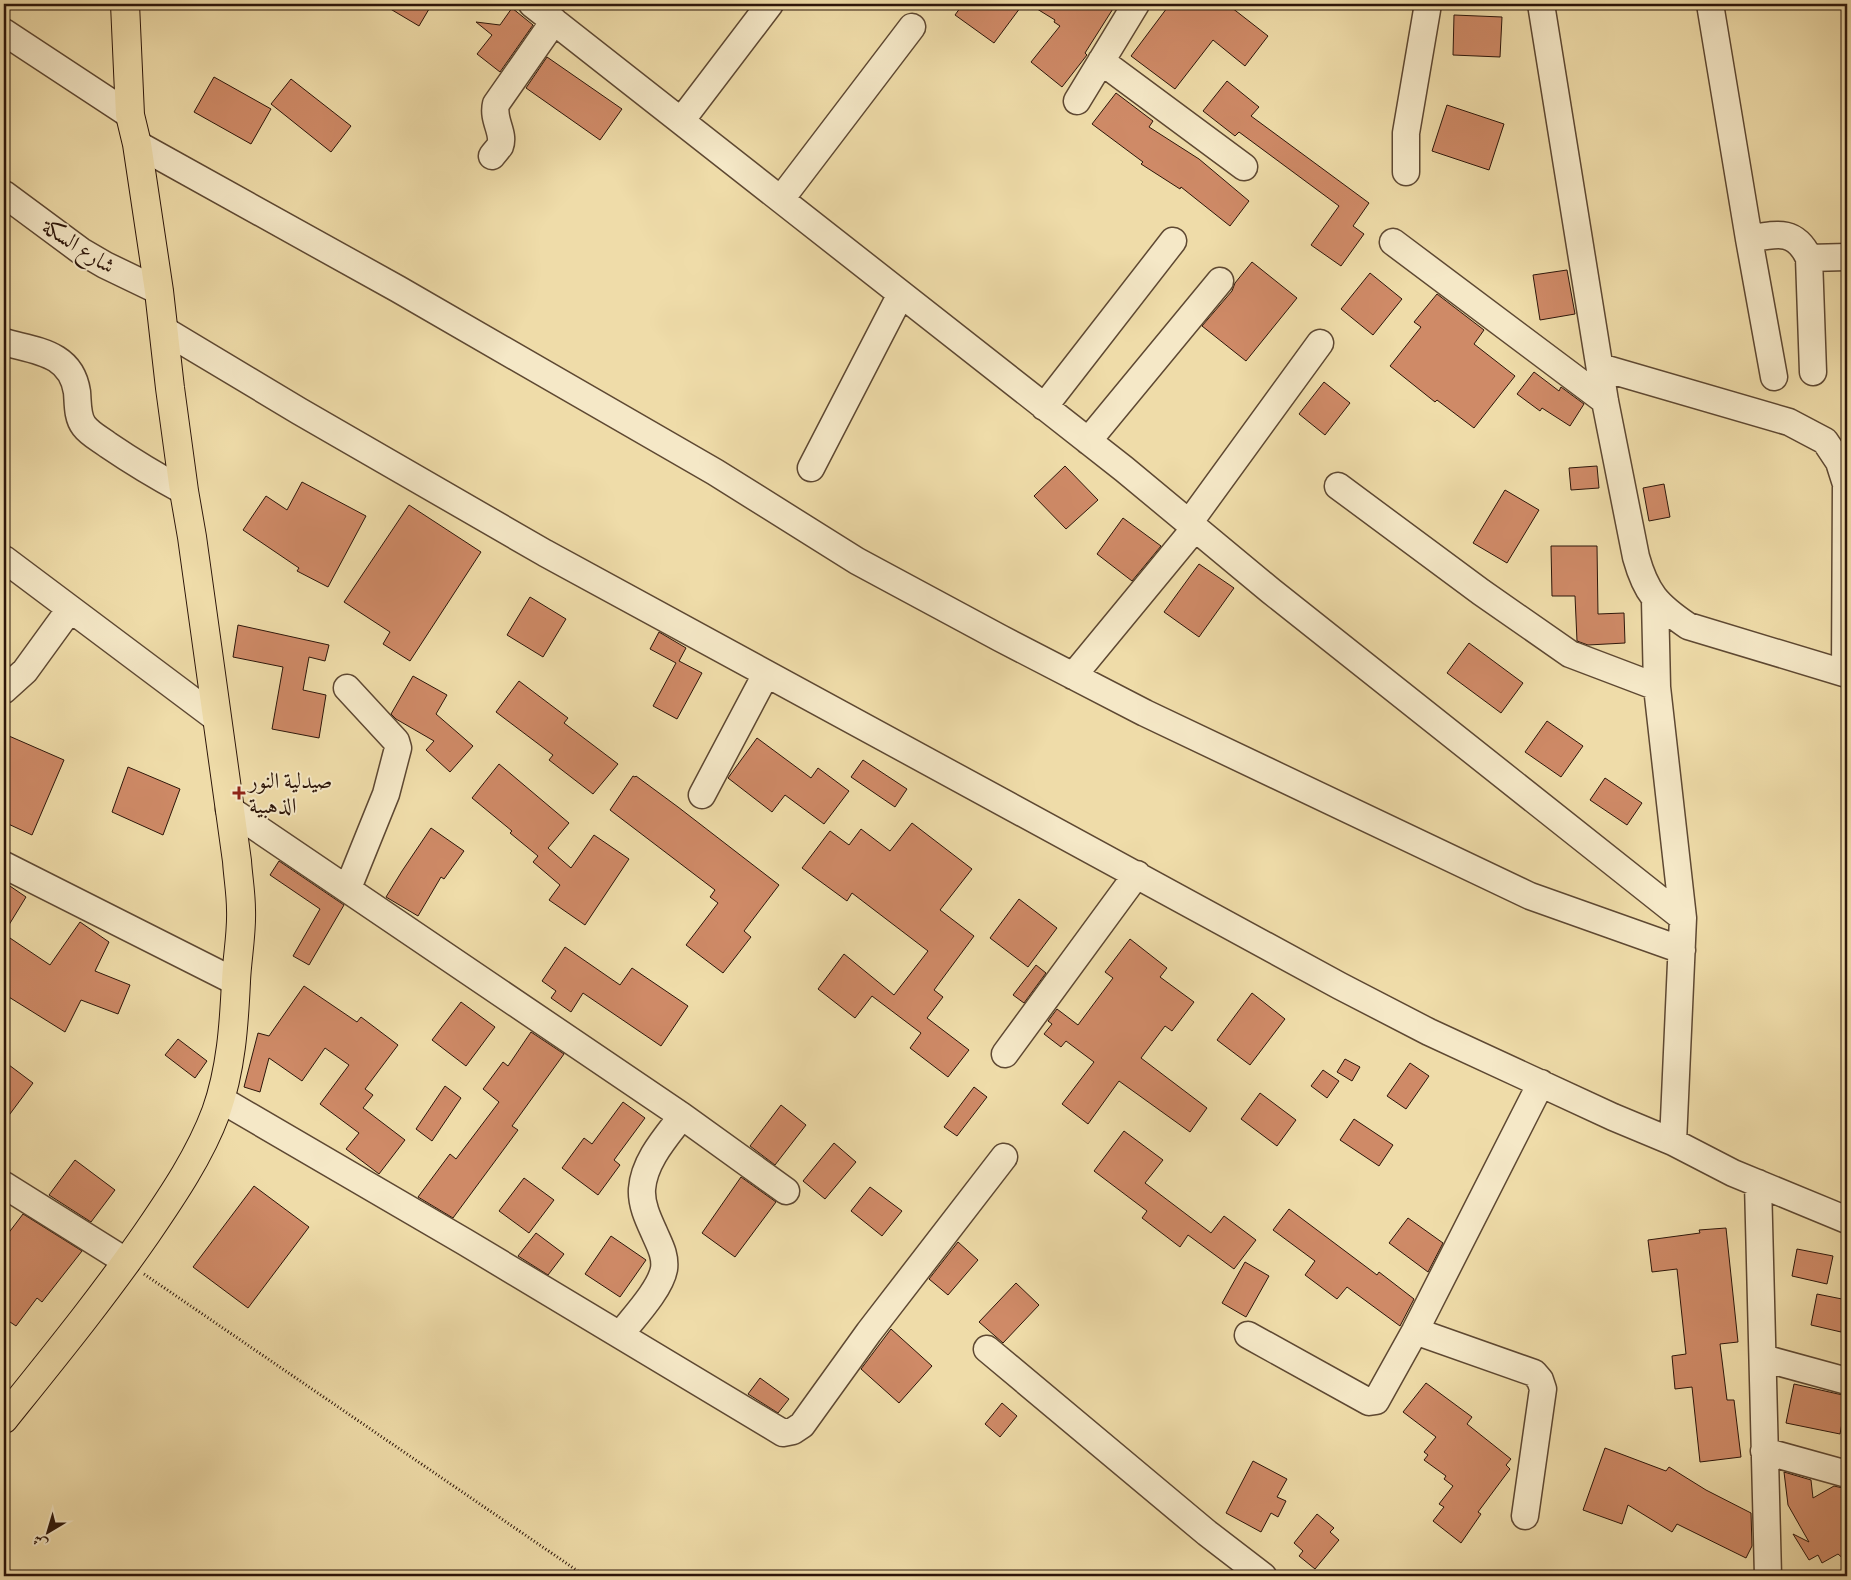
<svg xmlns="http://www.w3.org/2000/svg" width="1851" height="1580" viewBox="0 0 1851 1580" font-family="'EB Garamond',Amiri,serif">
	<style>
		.building { fill: #cf8a67; stroke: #2d160a }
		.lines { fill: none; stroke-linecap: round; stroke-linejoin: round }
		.minor-casing { stroke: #5e4832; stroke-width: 29 }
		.major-casing { stroke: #2d160a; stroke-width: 30 }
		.path { stroke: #2d160a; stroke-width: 3; stroke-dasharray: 1 2.5; stroke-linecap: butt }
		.minor { stroke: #f5e8c7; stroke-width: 26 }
		.major { stroke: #efdca9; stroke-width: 28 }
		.poi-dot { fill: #8f2418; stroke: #f5e8c7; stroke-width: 2 }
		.labels { text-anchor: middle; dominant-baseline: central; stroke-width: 4; stroke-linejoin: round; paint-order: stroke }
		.street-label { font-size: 22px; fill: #2d160a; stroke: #f5e8c7 }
		.poi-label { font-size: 22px; fill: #2d160a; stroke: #f5e8c7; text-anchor: start }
	</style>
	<rect width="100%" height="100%" fill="#efdca9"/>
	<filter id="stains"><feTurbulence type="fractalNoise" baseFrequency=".004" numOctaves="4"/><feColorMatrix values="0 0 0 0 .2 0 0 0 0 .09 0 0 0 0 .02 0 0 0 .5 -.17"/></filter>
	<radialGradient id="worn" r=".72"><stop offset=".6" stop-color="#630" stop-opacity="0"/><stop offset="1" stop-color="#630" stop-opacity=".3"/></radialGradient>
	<path class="building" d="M382,4H432L419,26Z
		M963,4H1023L994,43L955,15Z
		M1029,4H1116L1085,53L1087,55L1062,87L1031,62L1060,26L1054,22L1055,20Z
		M1170,4H1227L1268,36L1245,66L1213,40L1175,89L1131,56Z
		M512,8L533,25L500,72L477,54L492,35L476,22L500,25Z
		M1454,15L1502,17L1500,57L1453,55Z
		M547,57L622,109L600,140L526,88Z
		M214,77L271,109L251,144L194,112Z
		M291,79L351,126L331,152L271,104Z
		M1227,81L1259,107L1251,116L1369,203L1353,226L1364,234L1341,266L1311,245L1339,206L1239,132L1235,136L1203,111Z
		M1116,93L1153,121L1149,127L1199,159L1249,201L1230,226L1181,187L1180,189L1141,164L1143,162L1092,124Z
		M1447,105L1504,124L1489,170L1432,151Z
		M1252,262L1297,298L1246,361L1202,326L1232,291L1235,283Z
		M1567,270L1575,314L1540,320L1533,275Z
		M1370,273L1402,299L1373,335L1341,309Z
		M1437,294L1484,330L1474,344L1515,376L1474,428L1437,400L1435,402L1390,366L1421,327L1414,322Z
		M1534,372L1559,391L1561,387L1584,404L1570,426L1542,408L1540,411L1517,394Z
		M1324,382L1350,403L1325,435L1299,414Z
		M1065,466L1098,500L1066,529L1034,496Z
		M1597,466L1599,488L1571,490L1569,468Z
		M302,482L366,516L328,587L297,571L299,568L243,530L266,496L287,510Z
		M1664,484L1670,517L1649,521L1643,488Z
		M1505,490L1539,510L1507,563L1473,543Z
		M409,505L481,552L410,661L383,644L390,632L344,602Z
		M1123,518L1161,546L1132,581L1097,554Z
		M1551,546H1597L1598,614L1624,613L1625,643L1588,645L1577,641L1575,596H1552Z
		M1199,564L1234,588L1199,637L1164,612Z
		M530,597L566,619L543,657L507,635Z
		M238,625L329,645L325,661L309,657L303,690L326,695L319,738L272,729L283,667L233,657Z
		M659,632L686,648L679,661L702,673L677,719L653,706L676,663L650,649Z
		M1469,643L1523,683L1501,713L1447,673Z
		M413,676L447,695L436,714L473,746L450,772L426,750L434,741L396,719L391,714Z
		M519,681L568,718L564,723L618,764L593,794L549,760L553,755L496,712Z
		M1547,721L1583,746L1561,777L1525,752Z
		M9,736L64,760L32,835L4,822V748Z
		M757,738L811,778L818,768L849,791L824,824L785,795L772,812L728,778Z
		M863,760L907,789L895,807L851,777Z
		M499,764L569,823L548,848L571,868L594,835L629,859L585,925L549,900L560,885L533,862L538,856L510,833L512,831L472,798Z
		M128,767L180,789L163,835L112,812Z
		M633,776L635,777L636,776L678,807L779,885L744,931L751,937L723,973L686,945L718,903L710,897L715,890L610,810Z
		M1605,778L1642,803L1627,825L1590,800Z
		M912,823L972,869L940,910L974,936L934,990L943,997L927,1018L969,1050L948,1077L910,1048L921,1033L872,996L855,1018L818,989L844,954L894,995L928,951L852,893L847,901L802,868L830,831L849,845L861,829L890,851Z
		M431,828L464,851L444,879L441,877L418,916L386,897L402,871Z
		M279,861L344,905L309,965L293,956L320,909L270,875Z
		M4,882L26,897L4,933Z
		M1019,899L1057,928L1028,967L990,938Z
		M80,922L109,942L95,971L130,985L118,1014L81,1000L65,1032L4,994V934L50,965Z
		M1130,939L1167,968L1160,977L1194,1002L1172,1031L1165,1026L1141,1058L1207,1108L1190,1132L1119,1081L1088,1124L1062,1104L1094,1062L1066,1041L1061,1047L1044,1034L1052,1024L1048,1021L1057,1009L1078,1025L1113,978L1105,972Z
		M565,947L620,985L632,968L688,1006L661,1046L583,993L571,1012L551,998L556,991L542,981Z
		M1036,965L1046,973L1024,1003L1013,995Z
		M304,986L357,1022L361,1017L398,1045L365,1089L373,1095L363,1108L405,1140L379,1174L346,1149L359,1133L320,1104L349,1065L325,1048L302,1081L269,1058L260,1092L244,1087L258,1033L269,1036Z
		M1252,993L1285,1019L1250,1065L1217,1040Z
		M461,1002L495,1027L466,1066L432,1040Z
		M531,1032L564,1054L512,1126L518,1130L453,1218L418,1197L450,1154L456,1159L499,1102L483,1089L503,1062L508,1066Z
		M178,1039L207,1061L195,1078L165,1055Z
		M1345,1059L1360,1067L1352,1081L1337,1072Z
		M1410,1063L1429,1076L1406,1109L1387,1096Z
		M9,1065L33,1083L4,1122V1072Z
		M1323,1070L1339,1081L1327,1098L1311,1086Z
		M445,1086L461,1098L432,1141L416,1129Z
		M974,1087L987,1097L957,1136L944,1127Z
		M1260,1093L1296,1120L1277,1146L1241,1119Z
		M623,1102L645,1118L614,1160L620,1165L598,1195L562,1168L584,1138L592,1144Z
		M781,1105L806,1125L775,1165L750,1146Z
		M1354,1119L1393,1145L1379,1166L1340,1140Z
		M1124,1131L1163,1160L1145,1183L1211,1233L1224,1216L1256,1240L1234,1269L1188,1235L1180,1247L1142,1218L1147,1211L1094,1171Z
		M834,1143L856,1162L825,1199L803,1181Z
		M75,1160L115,1190L91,1222L49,1195Z
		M741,1177L776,1202L735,1257L702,1233Z
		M524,1178L554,1200L529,1233L499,1211Z
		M254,1186L309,1227L248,1308L193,1267Z
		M870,1187L902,1211L882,1236L851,1211Z
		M1289,1209L1377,1275L1379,1272L1414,1299L1400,1326L1347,1287L1337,1299L1305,1275L1315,1261L1273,1230Z
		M23,1214L82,1251L42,1302L37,1298L16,1326L4,1318V1239Z
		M1408,1218L1443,1243L1428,1272L1389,1243Z
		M1726,1228L1738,1342L1720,1344L1727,1400H1734L1741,1457L1700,1462L1692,1387L1675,1389L1672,1356L1686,1354L1677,1269L1652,1272L1648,1240L1700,1233L1699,1230Z
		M536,1233L564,1254L548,1275L518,1256Z
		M611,1236L646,1260L620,1297L585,1274Z
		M958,1242L978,1260L948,1295L929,1279Z
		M1797,1249L1833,1256L1827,1284L1792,1276Z
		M1245,1262L1269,1276L1246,1317L1222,1303Z
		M1016,1283L1039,1305L1003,1343L979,1322Z
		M1817,1294L1847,1300L1841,1332L1811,1325Z
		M891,1329L932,1366L899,1403L861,1369Z
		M760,1378L789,1399L778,1413L748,1394Z
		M1426,1383L1472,1417L1467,1424L1511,1459L1506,1465L1510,1469L1478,1512L1481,1514L1461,1543L1433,1521L1444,1507L1439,1504L1453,1486L1444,1479L1446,1476L1424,1460L1428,1455L1424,1452L1436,1437L1403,1412Z
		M1794,1384L1847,1396L1840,1434L1786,1423Z
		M1002,1403L1017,1416L1000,1437L985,1424Z
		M1605,1448L1666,1471L1669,1467L1706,1490L1751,1513L1752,1546L1746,1558L1677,1524L1672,1532L1628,1505L1622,1524L1583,1510Z
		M1253,1461L1287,1479L1277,1497L1286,1501L1278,1517L1271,1513L1261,1532L1226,1513Z
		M1784,1472L1811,1480L1813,1498L1834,1486L1847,1489V1562L1838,1554L1822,1563L1818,1555L1809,1560L1793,1534L1809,1542L1788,1505Z
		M1317,1514L1334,1528L1330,1532L1339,1540L1315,1569L1299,1556L1303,1551L1294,1543Z"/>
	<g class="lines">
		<defs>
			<path id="minor" d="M532,4L1124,469L1271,591L1683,918
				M1541,4L1605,401L1636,557C1646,593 1657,605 1688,626L1847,674
				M1710,4L1749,239L1774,377
				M4,32L130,115
				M1101,61L1244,167
				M1077,101L1136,4
				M681,121L770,4
				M137,144L398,289L715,472L857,561L1000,638L1145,713L1530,896L1682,950
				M492,156C494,153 498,149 500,146C505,133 492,120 496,104L554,21
				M1406,172V133L1428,4
				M4,194L81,251L105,265L159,291
				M781,199L912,27
				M1749,239C1776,234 1795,228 1809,258L1813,372
				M1393,242L1605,401
				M1809,258L1847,257
				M164,330L299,411L545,553L1340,986L1429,1032L1613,1117L1673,1142L1733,1173L1847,1220
				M4,342C35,351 71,352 77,392C78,403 77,417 84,426C90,434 100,439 108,445C133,462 158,477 184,491
				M1600,367L1789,422L1825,441L1839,462L1846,484L1845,673
				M1044,407L1173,241
				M1088,441L1220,281
				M811,468L901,294
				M1338,486L1481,592L1570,654L1657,687
				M1189,523L1320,343
				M4,559L216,718
				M1655,600L1657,687L1683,918L1673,1142
				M1073,676L1195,528
				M347,688L396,741L398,748L386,794L348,888
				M4,690L25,671L70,609
				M702,795L766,674
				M229,809L682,1116C666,1137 644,1161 642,1189C641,1204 648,1219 654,1232C659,1244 666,1255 664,1269C660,1290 633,1318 620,1335
				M4,865L236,982
				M1005,1054L1137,874
				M220,1099L465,1242L783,1433L793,1431L802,1425L869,1332L1004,1157
				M682,1116L786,1191
				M1758,1183L1768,1576
				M4,1185L127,1262
				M1415,1331L1534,1373L1540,1380L1543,1389L1525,1516
				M1248,1335L1369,1402L1376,1401L1415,1331L1541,1083
				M987,1349L1207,1533L1263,1576
				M1763,1358L1847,1381
				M1764,1451L1847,1474"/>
			<path id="major" d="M4,1419C53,1358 102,1298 147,1233C173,1195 200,1155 216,1112C231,1070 234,1025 236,981C237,958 242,933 241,910C241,893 238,877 237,861L192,537L184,491L170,388L159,291L137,144L130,115L125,4"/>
		</defs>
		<use href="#minor" class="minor-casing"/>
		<use href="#major" class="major-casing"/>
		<path class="path" d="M144,1274L585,1576"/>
		<use href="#minor" class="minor"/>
		<use href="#major" class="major"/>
	</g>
	<path class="poi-dot" d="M236.5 785.5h5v5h5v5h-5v5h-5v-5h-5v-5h5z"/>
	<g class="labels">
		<g class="street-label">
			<text transform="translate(79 246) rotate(33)">شارع السكة</text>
		</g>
		<g class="poi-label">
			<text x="249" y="780">صيدلية النور<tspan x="249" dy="25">الذهبية</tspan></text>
		</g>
	</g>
	<rect width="1851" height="1580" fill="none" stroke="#efdca9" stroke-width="20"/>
	<rect x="5" y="5" width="1841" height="1570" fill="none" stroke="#2d160a" stroke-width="2.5"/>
	<rect x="10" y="10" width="1831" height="1560" fill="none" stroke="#2d160a"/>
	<g transform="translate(48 1532) rotate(218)" stroke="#f5e8c7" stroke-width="4" paint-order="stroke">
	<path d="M0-4L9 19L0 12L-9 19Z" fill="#2d160a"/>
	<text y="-8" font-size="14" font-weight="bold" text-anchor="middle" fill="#2d160a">ش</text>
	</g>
	<rect width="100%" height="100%" filter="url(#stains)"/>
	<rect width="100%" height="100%" fill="url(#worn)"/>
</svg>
